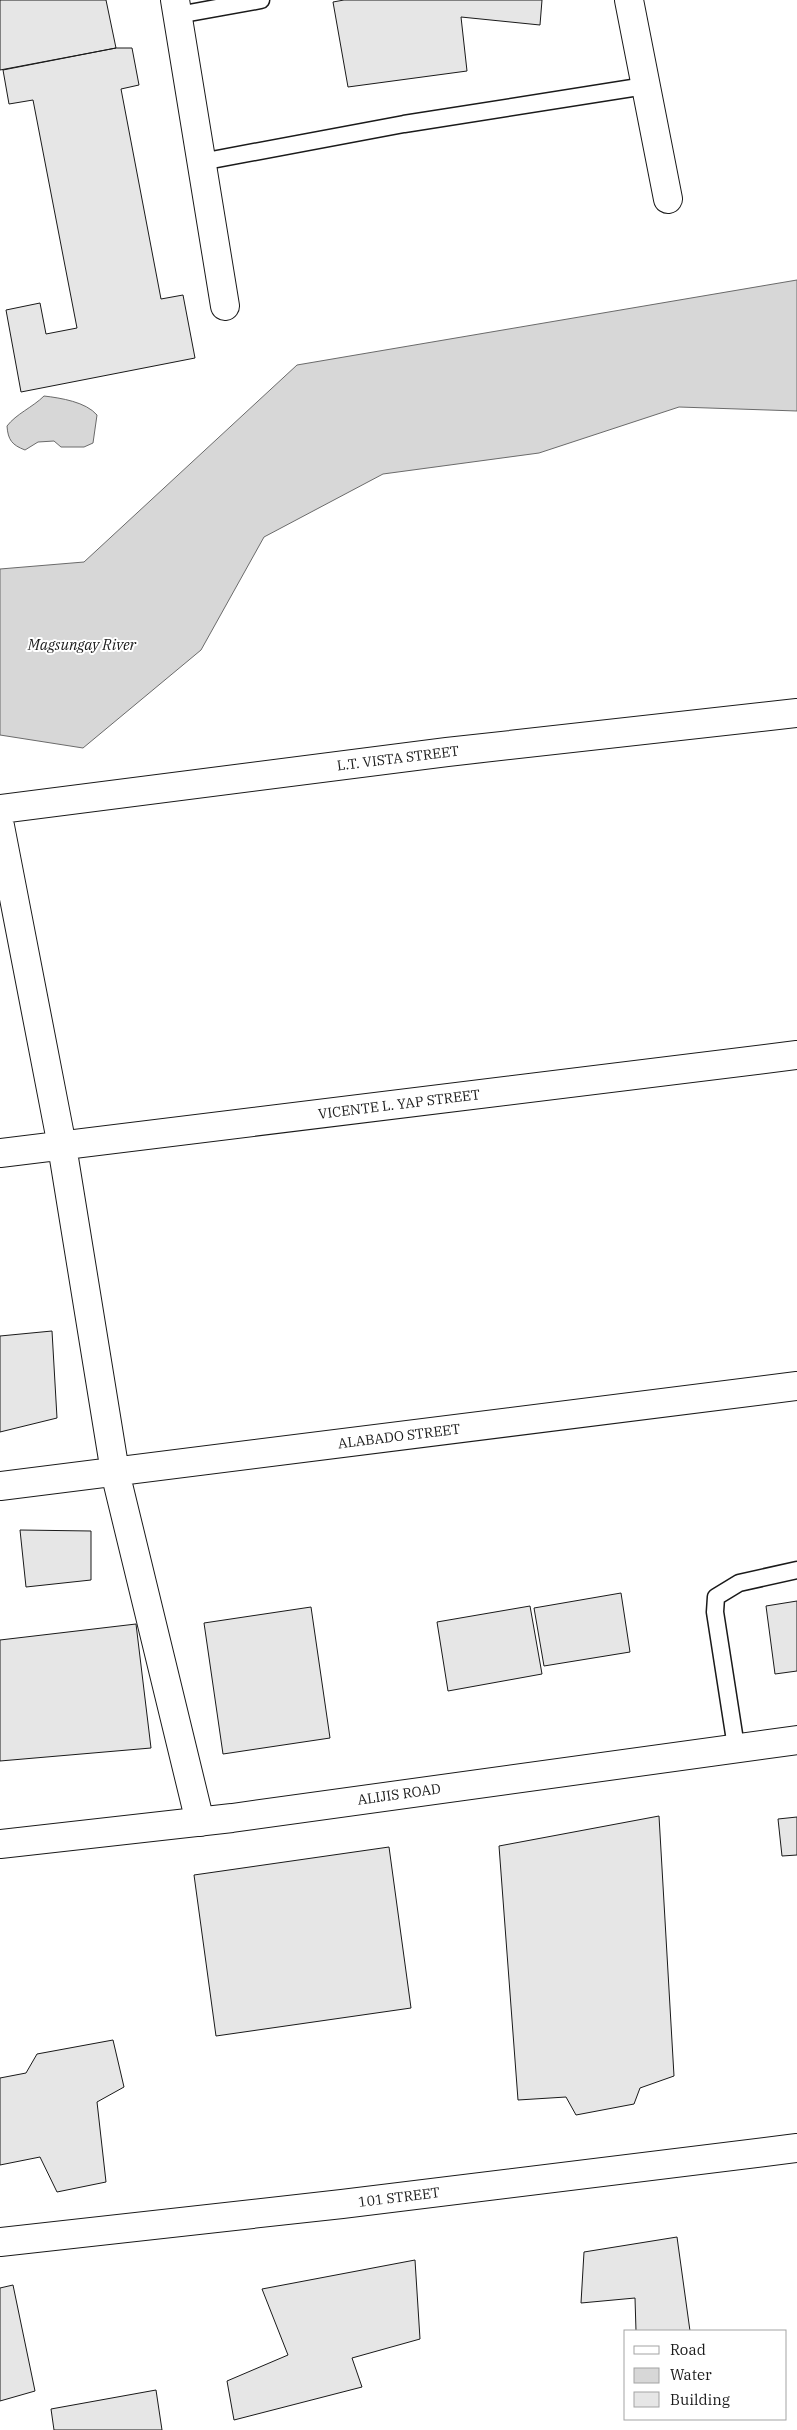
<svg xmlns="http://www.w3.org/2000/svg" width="797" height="2430" viewBox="0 0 797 2430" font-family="'IBM Plex Serif',serif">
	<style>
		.water { fill: #d7d7d7; stroke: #6a6a6a }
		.building { fill: #e6e6e6; stroke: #1a1a1a }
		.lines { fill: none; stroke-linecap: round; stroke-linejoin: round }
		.lane-casing { stroke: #1a1a1a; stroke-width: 19 }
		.street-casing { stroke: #1a1a1a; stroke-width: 30 }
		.primary-casing { stroke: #1a1a1a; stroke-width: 30 }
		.lane { stroke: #fff; stroke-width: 16 }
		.street { stroke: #fff; stroke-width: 28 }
		.primary { stroke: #fff; stroke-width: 28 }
		.labels { text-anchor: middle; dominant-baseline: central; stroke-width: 4; stroke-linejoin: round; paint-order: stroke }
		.street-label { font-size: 14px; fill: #1a1a1a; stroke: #fff }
		.water-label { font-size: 15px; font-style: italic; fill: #1a1a1a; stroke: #fff }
	</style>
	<rect width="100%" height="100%" fill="#fff"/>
	<path class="water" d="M797,280V411L679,407L539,453L383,474L264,537L201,650L83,748L0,735V569L84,562L297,365Z
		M44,396C61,398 86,402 97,415L93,443L84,447H61L54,441L38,442L25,450C12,445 8,440 7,426C16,414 33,407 44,396Z"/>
	<path class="building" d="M0,0H106L116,48L0,70Z
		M344,0H542L540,25L461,17L467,71L348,87L333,2Z
		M116,48H132L139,85L121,89L161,299L183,295L195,358L21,392L6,310L40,303L46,334L77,328L33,100L9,104L3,70Z
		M52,1331L57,1418L0,1432V1336Z
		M20,1530L91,1531V1580L26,1587Z
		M621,1593L630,1652L544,1666L534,1608Z
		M797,1601V1671L775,1674L766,1606Z
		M530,1606L542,1674L448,1691L437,1622Z
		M311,1607L330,1738L223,1754L204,1623Z
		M136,1624L151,1748L0,1761V1640Z
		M659,1816L674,2076L640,2088L634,2104L576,2115L566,2097L518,2100L499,1846Z
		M797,1817V1855L782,1856L778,1819Z
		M389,1847L411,2008L216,2036L194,1875Z
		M113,2040L124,2087L97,2102L106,2182L57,2192L40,2157L0,2165V2078L26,2073L37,2054Z
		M677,2237L690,2331H636L635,2298L581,2303L584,2252Z
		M415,2260L420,2339L352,2358L362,2387L234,2420L227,2381L288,2355L262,2289Z
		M13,2285L35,2391L0,2401V2288Z
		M156,2390L162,2430H54L51,2409Z"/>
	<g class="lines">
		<defs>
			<path id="lane" d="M178,15L261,0
				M201,162L404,124L645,86
				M736,1747L715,1612L716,1597L739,1583L797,1570"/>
			<path id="street" d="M175,0L225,306
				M629,0L668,199
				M0,809L447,752L797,713
				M0,826L62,1146L115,1472L200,1822
				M0,1153L797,1055
				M0,1486L797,1386
				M0,2242L342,2204L797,2148"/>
			<path id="primary" d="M0,1844L232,1818L797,1740"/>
		</defs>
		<use href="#lane" class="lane-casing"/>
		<use href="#street" class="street-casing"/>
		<use href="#primary" class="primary-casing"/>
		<use href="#lane" class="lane"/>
		<use href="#street" class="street"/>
		<use href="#primary" class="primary"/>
	</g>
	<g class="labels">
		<g class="street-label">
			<text transform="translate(398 758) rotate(-7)">L.T. VISTA STREET</text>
			<text transform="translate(399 1104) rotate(-7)">VICENTE L. YAP STREET</text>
			<text transform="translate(399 1436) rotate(-7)">ALABADO STREET</text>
			<text transform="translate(399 1794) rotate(-8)">ALIJIS ROAD</text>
			<text transform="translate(399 2197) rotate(-7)">101 STREET</text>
		</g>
		<g class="water-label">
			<text x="82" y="644">Magsungay River</text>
		</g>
	</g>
	<rect x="624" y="2330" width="162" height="90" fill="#ffffff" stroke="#a3a3a3"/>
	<rect x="634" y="2346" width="25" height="8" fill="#ffffff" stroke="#a3a3a3"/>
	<text x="670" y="2355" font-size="15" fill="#1a1a1a">Road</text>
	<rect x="634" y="2368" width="25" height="15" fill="#d7d7d7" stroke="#a3a3a3"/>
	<text x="670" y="2380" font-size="15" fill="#1a1a1a">Water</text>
	<rect x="634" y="2392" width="25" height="15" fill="#e6e6e6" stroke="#a3a3a3"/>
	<text x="670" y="2405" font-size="15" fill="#1a1a1a">Building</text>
</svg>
